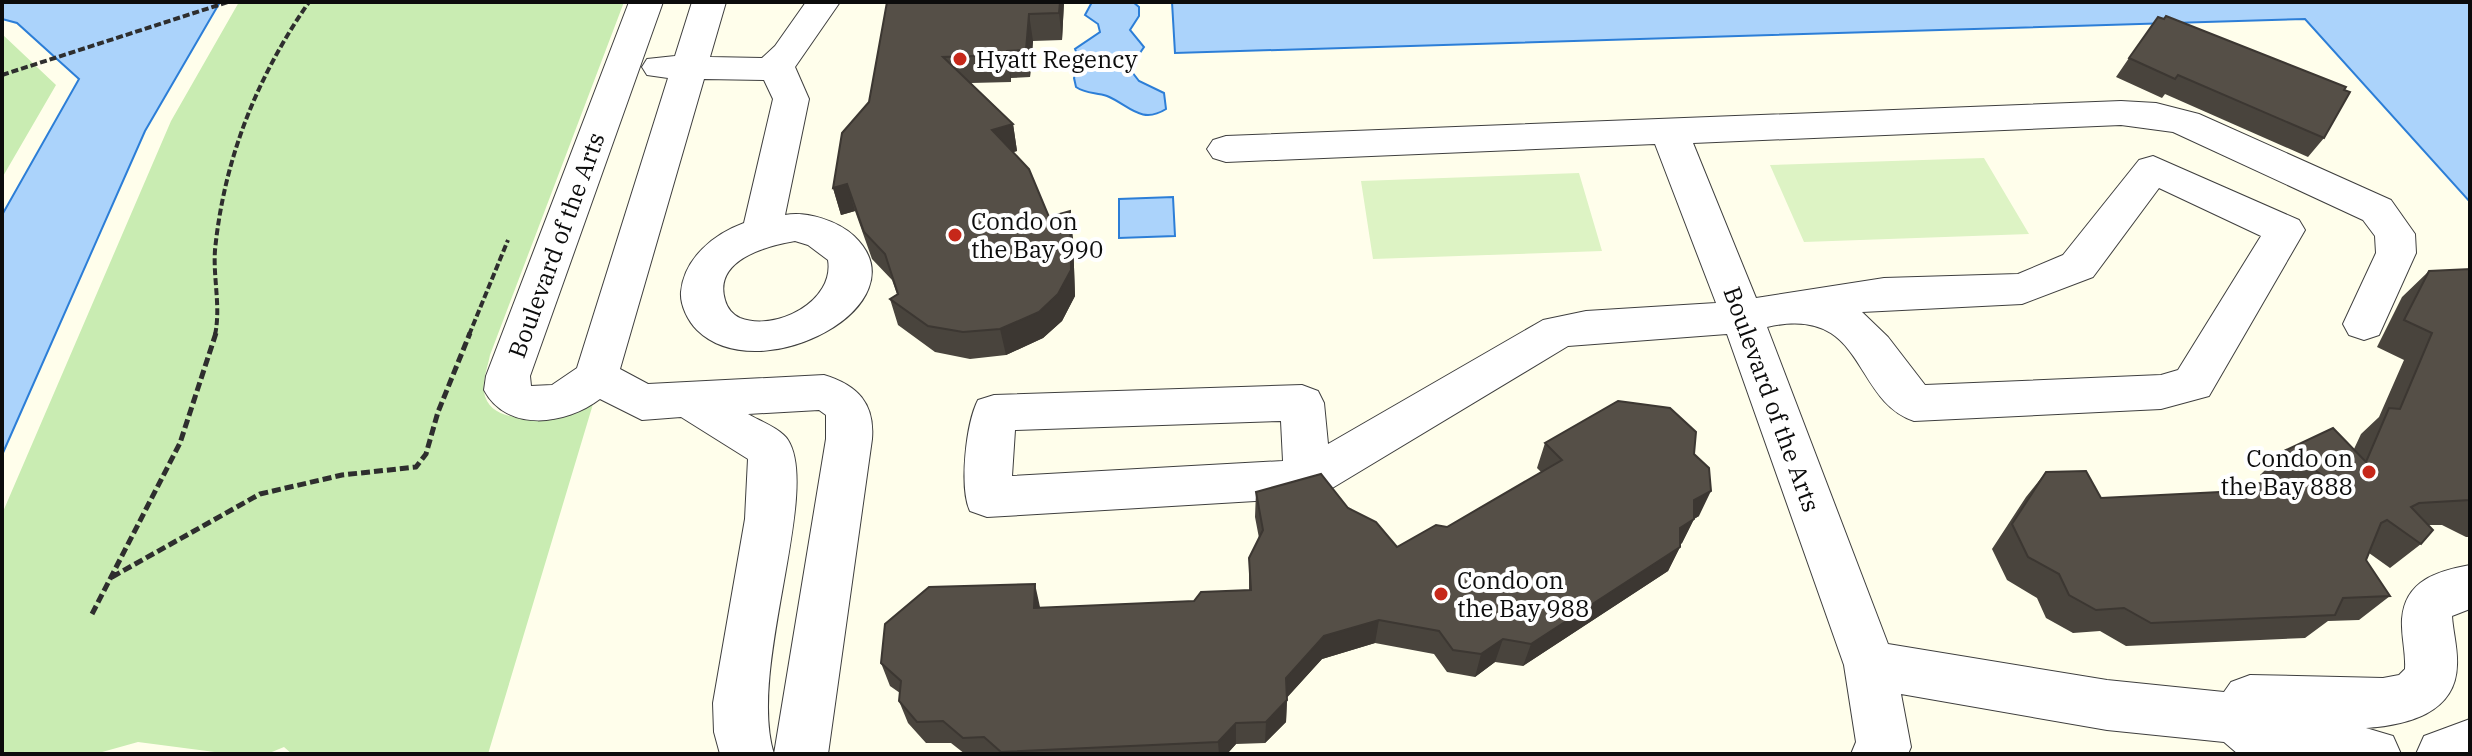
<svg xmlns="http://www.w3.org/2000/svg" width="2472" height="756" viewBox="0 0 2472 756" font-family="'IBM Plex Serif',serif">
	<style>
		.green { fill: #c9ecb2 }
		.pitch { fill: #ddf3c4 }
		.water { fill: #abd3fb; stroke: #2c7ed7; stroke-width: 2 }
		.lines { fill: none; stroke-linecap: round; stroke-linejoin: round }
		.minor-casing { stroke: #3f3f3f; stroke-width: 2 }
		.path-far1 { stroke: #2e2e2e; stroke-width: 4; stroke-dasharray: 7 3; stroke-linecap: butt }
		.path { stroke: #2e2e2e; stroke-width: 5; stroke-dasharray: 9 4; stroke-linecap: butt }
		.minor { fill: #fff; fill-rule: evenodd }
		.wall { fill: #49443d }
		.shaded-wall { fill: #3c3732 }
		.building { fill: #554f47; stroke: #3c3732; stroke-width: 2 }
		.poi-dot { fill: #c6281a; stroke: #fff; stroke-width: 3 }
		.labels { text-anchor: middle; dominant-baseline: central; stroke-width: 8; stroke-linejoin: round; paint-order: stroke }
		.poi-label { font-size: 24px; fill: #0c0c0c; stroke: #fff; text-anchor: start }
		.street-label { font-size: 24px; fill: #0c0c0c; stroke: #fff }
	</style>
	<rect width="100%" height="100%" fill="#fffeeb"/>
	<path class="green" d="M239,2H624L490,355C488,366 482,382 484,392C491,434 569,414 593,404L488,754H292L284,747L267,754H230L138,742L95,754H2V514L171,121Z
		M2,34L56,85L2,178Z"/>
	<path class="pitch" d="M1984,158L2029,234L1804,242L1770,165Z
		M1579,173L1602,251L1373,259L1361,181Z"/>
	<path class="water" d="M2,2H220L145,131L2,455V215L79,79L17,23L2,19Z
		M1092,2H1133L1139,7V16L1130,30L1144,47L1133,63L1132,72L1139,81L1164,93L1166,109C1141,125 1129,105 1107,96C1096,92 1086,94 1076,87L1074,78L1080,62L1075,49L1100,32L1098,24L1085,15Z
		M1172,2H2470V202L2305,19L1175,53Z
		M1173,197L1175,236L1119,238V199Z"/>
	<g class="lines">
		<defs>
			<path id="minor" d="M629,2H663L530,376L531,386L552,385L577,368L668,78L647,75L642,67L647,59L675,56L692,2H726L710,57L762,58L775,46L806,2H840L795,67L809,99L785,215C807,211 838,221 854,236C926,304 760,392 697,330C688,321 680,305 681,292C684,258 714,234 744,223L773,99L764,80L704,79L620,369L648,384L824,375C857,385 875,403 872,439L828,754H774L826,439V415L819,410L748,414C760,421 781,429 788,440C821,492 747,670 774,754H720L714,732L713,703L745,519L748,459L681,417L642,420L600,399C566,425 507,433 484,390L486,376ZM795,241L808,245L828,260C835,301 776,332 740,318C733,315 727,308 725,300C713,260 766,246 795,241Z
				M2121,101L2156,103L2199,114L2391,200L2415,234L2416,253L2379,335L2364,340L2349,335L2343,324L2376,253L2375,236L2363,220L2173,132L2121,125L1693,143L1756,298L1884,278L2018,274L2063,255L2139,160L2153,156L2299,220L2305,230L2209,396L2161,409L1914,421C1851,400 1867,304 1767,327L1888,644L2107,680L2224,692L2231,682L2250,675L2383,678L2399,675L2405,669C2406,652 2401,636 2402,619C2405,580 2438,571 2470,565V609L2452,616C2453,632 2458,649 2457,665C2456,714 2406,725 2366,728L2393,736L2401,754H2238L2224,742L2107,730L1901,694L1911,747L1908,754H1851L1856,742L1844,665L1727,334L1568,346L1324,493L1307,498L987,517L970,511C959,488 966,423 978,400L994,395L1302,385L1318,391L1324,403L1328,444L1543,320L1586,311L1716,303L1655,144L1226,162L1213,158L1207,149L1213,140L1226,136ZM2159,188L2261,236L2178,370L2161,375L1925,385L1888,337L1862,312L2022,304L2093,277ZM1281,421L1283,461L1012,476L1015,430Z
				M2470,719V754H2416L2424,736Z"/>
		</defs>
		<use href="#minor" class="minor-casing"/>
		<path class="path-far1" d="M2,75L228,2
			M215,335C221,307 213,279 215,250C224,159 257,77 309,2
			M469,335L508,240"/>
		<path class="path" d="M112,577L260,494L342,475L416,467L426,454L438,412L470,333
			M92,614L180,443L216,333"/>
		<use href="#minor" class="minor"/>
	</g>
	<path class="wall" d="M887,2H1064L1062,40L1033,41L1030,77L1011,78V82L971,83L1013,124L1017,151L1013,152L1049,217L1073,238L1075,296L1062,321L1043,338L1006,355L970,359L935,352L898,325L890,299L897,294L892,280L872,259L855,211L841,215L833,188L869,102Z
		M2164,19L2324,138L2308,157L2165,94L2162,98L2116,77L2129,58Z
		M2470,269V537H2466L2442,525H2429L2421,544L2390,568L2369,553L2366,560L2390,596L2359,620L2328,621L2305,638L2126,646L2100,631L2073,633L2046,618L2037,598L2007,580L1992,549L2026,497L2046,472L2101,498L2235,491L2243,484L2270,482L2260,475L2286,450L2354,449L2361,434L2379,417L2404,360L2377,347L2402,297L2429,271Z
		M1545,443L1694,454L1699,516L1694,519L1682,543L1680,545V547L1668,571L1523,666L1495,662L1475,677L1447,672L1434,654L1375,643L1322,659L1287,697L1286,722L1265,743L1236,744L1227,754H965L951,743H926L908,723L899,701L900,693L890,686L881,663L1040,608L1194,601L1249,590V558L1259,538L1255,517L1256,492L1348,508L1397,547L1447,527L1541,472L1537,468Z"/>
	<path class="shaded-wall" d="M1060,2H1064L1062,40L1059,13Z
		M1029,14L1033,41L1030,77L1026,50Z
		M1007,51L1011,78V82L1007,55Z
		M1013,124L1017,151L997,157L992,130Z
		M847,184L855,211L841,215L833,188Z
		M1070,211L1073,238L1075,296L1062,321L1043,338L1006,355L1000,329Z
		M1711,491L1699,516L1683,525L1694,500Z
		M1694,519L1682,543L1668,552L1680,528Z
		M1680,547L1668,571L1523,666L1531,644Z
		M1035,584L1040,607L1034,608Z
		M1379,620L1375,643L1322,659L1284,701L1286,678L1324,636Z
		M1503,639L1495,662L1475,677L1481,654Z
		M1287,700L1286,722L1265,743L1266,722Z
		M1236,723V744L1227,754H1219L1218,742Z"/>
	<path class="building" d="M887,2H1060L1059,13L1029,14L1026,50L1007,51V55L943,57L1013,124L992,130L1029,169L1049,217L1070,211L1071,270L1058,294L1039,312L1000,329L963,332L928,326L890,299L898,294L885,254L864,232L847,184L833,188L842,133L869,102Z
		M2166,16L2346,87L2344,90L2350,92L2324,138L2178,75L2175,79L2129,58L2158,17L2164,19Z
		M2470,269V500L2419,503L2411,507L2433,530L2421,544L2387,520L2381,523L2366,560L2390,596L2343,598L2335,615L2151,623L2124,608L2096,610L2069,595L2059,574L2028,557L2012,524L2046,472L2086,471L2101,498L2240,491L2243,484L2329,480L2286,450L2333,428L2366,462L2389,408L2400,409L2432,333L2404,320L2429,271Z
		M1618,401L1670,408L1696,432L1694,454L1709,468L1711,491L1694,500V519L1680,528V547L1531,644L1503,639L1481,654L1453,650L1439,631L1379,620L1324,636L1286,678L1287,700L1266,722L1236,723L1218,742L1001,752L984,737L963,738L943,721L917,722L899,701L901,681L881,663L885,624L929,587L1035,584L1034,608L1194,601L1201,592L1251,590L1249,558L1263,530L1256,492L1321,474L1348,508L1376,522L1397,547L1436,525L1447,527L1562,460L1545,443Z"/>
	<g class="poi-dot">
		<circle cx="960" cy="59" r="8"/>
		<circle cx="955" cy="235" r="8"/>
		<circle cx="2369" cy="472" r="8"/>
		<circle cx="1441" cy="594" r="8"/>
	</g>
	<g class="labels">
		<g class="poi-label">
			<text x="976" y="59">Hyatt Regency</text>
			<text x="971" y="221">Condo on<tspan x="971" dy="28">the Bay 990</tspan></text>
			<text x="2353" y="458" text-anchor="end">Condo on<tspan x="2353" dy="28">the Bay 888</tspan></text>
			<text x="1457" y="580">Condo on<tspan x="1457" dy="28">the Bay 988</tspan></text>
		</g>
		<g class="street-label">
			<text transform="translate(556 245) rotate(-70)">Boulevard of the Arts</text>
			<text transform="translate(1772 399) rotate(70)">Boulevard of the Arts</text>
		</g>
	</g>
	<rect width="2472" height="756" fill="none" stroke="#0c0c0c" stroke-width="8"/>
</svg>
